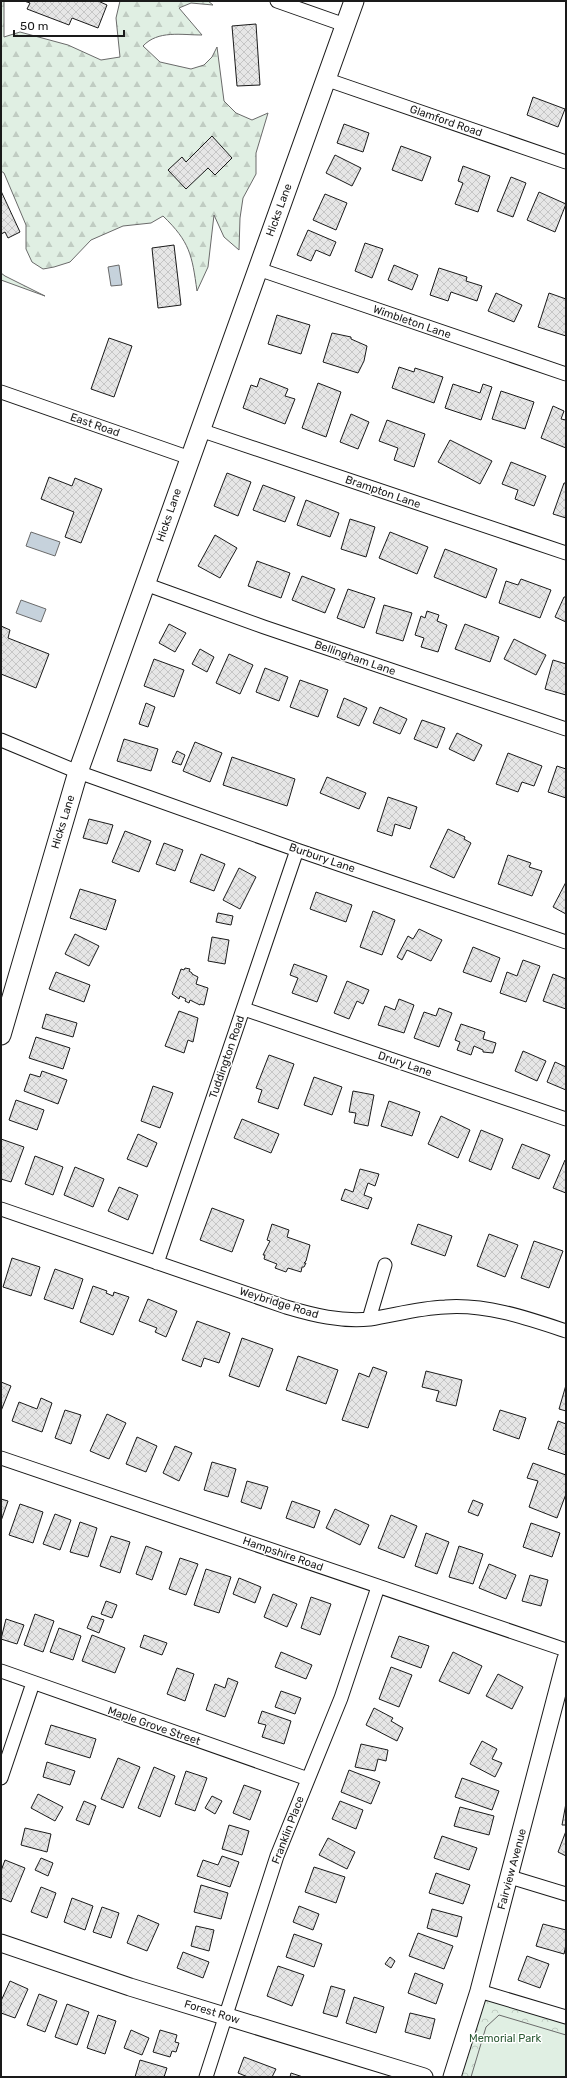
<svg xmlns="http://www.w3.org/2000/svg" width="567" height="2078" viewBox="0 0 567 2078" font-family="Rubik,sans-serif">
	<style>
		.forest { fill: url(#forest-firs); stroke: #6a6a6a }
		.park { fill: url(#park-crowns); stroke: #6a6a6a }
		.pitch { fill: #e0efe3; stroke: #6a6a6a }
		.water { fill: #c6d2dc; stroke: #6a6a6a }
		.building { fill: url(#building-cross-hatch); stroke: #1a1a1a }
		.lines { fill: none; stroke-linecap: round; stroke-linejoin: round }
		.minor-casing { stroke: #1a1a1a; stroke-width: 15 }
		.tertiary-casing { stroke: #1a1a1a; stroke-width: 19 }
		.secondary-casing { stroke: #1a1a1a; stroke-width: 21 }
		.minor { stroke: #fff; stroke-width: 13 }
		.tertiary { stroke: #fff; stroke-width: 17 }
		.secondary { stroke: #fff; stroke-width: 19 }
		.labels { text-anchor: middle; dominant-baseline: central; stroke-width: 3; stroke-linejoin: round; paint-order: stroke }
		.street-label { font-size: 11px; fill: #1a1a1a; stroke: #fff }
		.park-label { font-size: 11px; fill: #2b5a34; stroke: #fff }
	</style>
	<defs>
		<pattern id="forest-firs" width="22" height="20" patternUnits="userSpaceOnUse"><rect width="22" height="20" fill="#e0efe3"/><path d="M5 1l3.5 6h-7zM16 11l3.5 6h-7z" fill="#c0ccc2"/></pattern>
		<pattern id="park-crowns" width="20" height="18" patternUnits="userSpaceOnUse"><rect width="20" height="18" fill="#e0efe3"/><path d="M2 6a3 3 0 1 1 6 0M12 15a3 3 0 1 1 6 0" fill="none" stroke="#c0ccc2"/></pattern>
		<pattern id="building-cross-hatch" width="8" height="8" patternUnits="userSpaceOnUse"><rect width="8" height="8" fill="#e6e6e6"/><path d="M0 0l8 8M0 8l8-8" fill="none" stroke="#c5c5c5"/></pattern>
	</defs>
	<rect width="100%" height="100%" fill="#fff"/>
	<path class="forest" d="M1,1H4V37L20,32L68,45L101,60L120,57L116,18L120,1H208L213,5L191,3L179,8L202,35C181,35 158,30 143,46L160,62L191,69L204,65L212,57L217,47L224,101L236,113L252,120L268,113L256,153V174L243,198L240,218L239,250L224,237L214,215L208,267L197,291C192,255 190,242 163,216L151,223L123,226L91,240L70,262L54,267L43,269L32,262L26,249V225L4,173L1,171Z
		M1,273L5,276L45,296L1,280Z"/>
	<path class="park" d="M479,1991L566,2017V2077H452Z"/>
	<path class="pitch" d="M499,2015L566,2035V2077H471L486,2027Z"/>
	<path class="water" d="M119,265L122,285L111,286L108,267Z
		M31,532L60,542L55,556L26,546Z
		M21,600L46,609L41,622L16,613Z"/>
	<path class="building" d="M24,1H98L107,5L98,28L72,18L69,25L27,9L30,3Z
		M256,24L260,85L237,86L232,26Z
		M533,97L565,109L558,127L527,115Z
		M344,124L369,133L363,152L337,143Z
		M212,136L232,158L215,175L208,168L186,189L168,170L182,157L186,162Z
		M401,146L431,157L422,181L392,170Z
		M335,155L361,168L352,186L326,173Z
		M463,166L490,176L478,212L455,204L463,183L458,181Z
		M511,177L526,183L513,217L497,211Z
		M1,191L20,232L8,238L5,232L1,234Z
		M539,192L566,204L555,232L527,220Z
		M325,194L347,203L336,230L313,220Z
		M308,230L336,242L330,256L316,250L311,261L297,255Z
		M365,243L383,249L372,278L355,271Z
		M174,245L181,305L158,308L152,248Z
		M394,265L418,275L412,290L388,280Z
		M439,268L467,277L466,281L482,286L477,301L451,292L448,301L430,295Z
		M496,293L522,305L514,322L488,311Z
		M549,293L566,299V336L538,327Z
		M277,315L310,325L301,354L268,344Z
		M332,333L351,337V339L367,346L364,361L358,373L323,362Z
		M109,338L132,346L114,397L91,389Z
		M399,367L414,372L415,368L443,377L434,403L392,388Z
		M260,378L288,389L285,396L295,399L285,424L243,408L251,385L257,387Z
		M318,383L341,392L326,437L302,428Z
		M453,384L480,393L483,384L492,387L481,420L445,408Z
		M501,391L534,402L525,429L492,419Z
		M553,406L564,411L561,419L566,420V448L541,438Z
		M351,414L369,422L358,449L340,442Z
		M387,420L425,434L414,467L394,460L398,448L379,441Z
		M450,440L492,461L480,484L438,462Z
		M511,462L546,476L534,506L515,499L518,490L502,484Z
		M227,473L251,482L238,516L214,506Z
		M49,477L72,486L75,478L102,489L81,543L65,537L74,512L41,499Z
		M564,483H566V518L553,514Z
		M263,485L295,497L285,522L253,510Z
		M306,500L339,513L330,537L297,525Z
		M350,519L375,527L366,557L341,549Z
		M390,532L428,547L417,574L379,558Z
		M215,535L237,548L220,578L198,566Z
		M445,549L497,569L486,598L434,577Z
		M257,561L290,573L281,598L248,586Z
		M302,576L335,589L325,613L292,600Z
		M521,579L551,590L540,618L499,603L506,581L518,585Z
		M348,589L375,598L364,628L337,618Z
		M564,597H566V622L555,617Z
		M384,605L412,613L403,641L376,633Z
		M427,611L439,615L437,621L447,625L438,652L421,647L424,638L415,635L421,616L425,618Z
		M169,624L186,633L175,652L159,643Z
		M465,624L499,637L490,662L455,649Z
		M1,626L10,630L8,638L49,654L36,688L1,674Z
		M514,639L546,655L536,675L504,659Z
		M200,649L214,657L207,672L192,664Z
		M229,654L253,665L240,694L216,683Z
		M154,659L184,670L174,697L144,686Z
		M553,660L566,664V695L545,689Z
		M265,668L288,677L279,701L256,692Z
		M300,680L328,690L318,717L290,707Z
		M344,698L367,708L359,726L337,717Z
		M146,703L155,707L148,727L139,724Z
		M380,707L407,719L400,734L373,723Z
		M422,720L445,728L437,748L414,739Z
		M457,733L482,745L474,761L449,749Z
		M124,739L158,749L151,771L117,761Z
		M195,742L222,753L210,782L183,771Z
		M177,751L185,755L181,765L172,762Z
		M508,753L542,766L534,786L522,782L518,792L496,784Z
		M232,757L295,779L287,806L223,785Z
		M557,766L566,769V798L548,792Z
		M327,777L366,793L359,809L320,793Z
		M388,797L417,807L410,829L395,824L392,836L377,831Z
		M89,819L113,825L107,844L83,838Z
		M448,829L465,837L464,839L471,843L454,878L430,867Z
		M125,831L151,841L139,872L112,862Z
		M164,843L183,850L175,871L156,864Z
		M201,854L225,864L214,891L190,882Z
		M508,855L531,863L529,867L542,871L532,896L498,884Z
		M239,868L256,877L240,909L223,900Z
		M566,882V914L553,907Z
		M80,889L116,900L106,930L70,918Z
		M316,892L352,905L346,922L310,909Z
		M373,911L395,920L382,955L360,947Z
		M218,913L233,916L231,925L216,922Z
		M419,929L442,940L431,961L407,950L402,960L397,957L408,936L413,939Z
		M75,934L99,946L89,966L65,954Z
		M212,937L229,940L225,964L208,961Z
		M473,947L500,958L491,982L463,972Z
		M523,960L540,966L526,1002L500,993L507,972L517,976Z
		M294,964L327,976L317,1002L292,993L298,978L290,975Z
		M185,968L190,969L189,971L192,973V974L198,977L196,984L208,988L204,1005L200,1004V1005L190,1000L189,1003L185,1001L186,999L180,996L179,999L172,994L181,969L184,970Z
		M56,972L90,985L84,1002L49,989Z
		M553,974L566,979V1009L543,1001Z
		M347,981L369,990L363,1004L357,1001L349,1019L334,1013Z
		M399,999L414,1005L404,1033L378,1025L385,1006L395,1010Z
		M439,1008L452,1013L439,1047L414,1038L424,1012L436,1016Z
		M179,1011L198,1018L193,1042L188,1040L184,1053L165,1046Z
		M46,1014L77,1023L73,1037L42,1028Z
		M461,1024L485,1032L483,1039L496,1043L493,1053L483,1052V1050L474,1046L471,1055L457,1050L460,1042L455,1040Z
		M36,1037L70,1048L63,1069L29,1058Z
		M523,1051L546,1061L537,1081L515,1071Z
		M269,1055L294,1064L278,1109L258,1102L262,1090L256,1088Z
		M555,1062L566,1067V1090L547,1082Z
		M42,1071L67,1080L58,1104L24,1091L30,1074L40,1077Z
		M314,1077L342,1087L332,1115L304,1105Z
		M153,1086L173,1093L160,1128L141,1121Z
		M353,1091L374,1095L368,1126L354,1123L356,1113L349,1112Z
		M16,1100L44,1110L37,1130L9,1120Z
		M389,1101L420,1112L412,1136L381,1126Z
		M441,1116L470,1130L458,1158L428,1144Z
		M242,1119L279,1134L271,1153L234,1138Z
		M481,1130L503,1139L491,1170L469,1161Z
		M138,1134L157,1143L147,1167L127,1159Z
		M1,1139L24,1147L11,1182L1,1179Z
		M522,1144L550,1155L539,1179L512,1168Z
		M35,1156L63,1167L53,1195L25,1184Z
		M565,1160H566V1193L553,1188Z
		M75,1167L104,1179L93,1207L64,1195Z
		M360,1169L379,1174L375,1186L368,1183L364,1195L372,1198L368,1209L341,1200L345,1189L353,1192Z
		M119,1187L138,1195L128,1220L108,1211Z
		M212,1208L244,1220L232,1252L200,1240Z
		M272,1224L289,1230L287,1237L310,1245L306,1261L304,1263H306L304,1267H302L301,1272L288,1268L286,1272L275,1268L277,1264L264,1259L265,1255H263L270,1241L267,1240Z
		M418,1224L452,1236L445,1256L411,1244Z
		M489,1234L518,1245L505,1277L477,1266Z
		M534,1241L563,1251L549,1288L521,1278Z
		M12,1258L40,1267L31,1296L3,1287Z
		M55,1269L83,1279L73,1309L44,1299Z
		M93,1286L107,1291L106,1293L113,1296L114,1292L129,1297L113,1335L80,1322Z
		M148,1299L177,1311L166,1337L155,1332L157,1328L139,1321Z
		M197,1321L230,1333L219,1363L204,1358L201,1367L182,1360Z
		M242,1338L273,1349L259,1387L229,1376Z
		M298,1356L338,1370L326,1404L286,1390Z
		M373,1367L387,1372L368,1428L342,1420L359,1373L369,1377Z
		M426,1371L462,1380L456,1406L436,1401L439,1391L422,1387Z
		M1,1382L11,1386L1,1411Z
		M566,1385V1411L559,1409Z
		M41,1398L52,1403L42,1432L12,1421L19,1402L37,1409Z
		M65,1410L81,1415L71,1444L55,1438Z
		M500,1410L526,1418L519,1439L493,1430Z
		M107,1414L126,1423L109,1459L90,1451Z
		M558,1421L566,1424V1455L548,1449Z
		M137,1437L157,1446L146,1472L126,1464Z
		M175,1446L192,1453L179,1481L163,1473Z
		M212,1462L236,1469L228,1497L204,1490Z
		M533,1463L566,1475V1494L557,1518L529,1507L538,1481L527,1478Z
		M247,1481L268,1487L261,1509L241,1502Z
		M1,1499L8,1501L1,1521Z
		M473,1500L483,1504L478,1516L468,1512Z
		M292,1501L320,1511L314,1528L286,1518Z
		M20,1504L43,1512L33,1543L9,1535Z
		M335,1509L369,1525L360,1545L326,1528Z
		M55,1514L71,1520L60,1550L43,1544Z
		M391,1515L417,1526L404,1558L378,1548Z
		M80,1522L97,1528L88,1557L70,1552Z
		M531,1523L560,1533L552,1557L523,1547Z
		M426,1533L449,1542L437,1574L415,1566Z
		M111,1536L130,1542L120,1573L100,1566Z
		M146,1546L162,1552L152,1580L136,1574Z
		M459,1546L483,1554L473,1584L449,1577Z
		M180,1558L198,1564L186,1595L169,1589Z
		M489,1564L516,1575L506,1599L479,1588Z
		M206,1569L231,1577L219,1613L194,1605Z
		M530,1575L548,1580L541,1606L522,1601Z
		M239,1578L261,1587L255,1603L233,1594Z
		M273,1594L297,1604L287,1627L264,1617Z
		M311,1597L331,1604L320,1635L301,1628Z
		M106,1601L117,1605L112,1618L101,1614Z
		M35,1614L54,1621L43,1652L24,1645Z
		M92,1616L104,1620L99,1633L87,1628Z
		M6,1619L24,1625L17,1644L1,1639Z
		M59,1628L81,1636L73,1660L50,1652Z
		M92,1635L125,1648L115,1673L82,1661Z
		M144,1635L167,1643L162,1655L140,1647Z
		M399,1636L429,1646L421,1668L391,1657Z
		M281,1652L312,1665L306,1679L275,1667Z
		M453,1652L482,1666L469,1694L439,1681Z
		M391,1667L412,1675L399,1707L379,1699Z
		M177,1668L194,1674L185,1701L167,1694Z
		M498,1674L523,1687L512,1709L486,1696Z
		M228,1678L238,1682L225,1717L206,1710L215,1684L225,1688Z
		M281,1691L301,1698L295,1714L275,1707Z
		M374,1708L393,1718L391,1721L403,1728L397,1741L366,1725Z
		M262,1711L291,1721L284,1744L262,1737L266,1725L258,1723Z
		M51,1725L96,1739L90,1758L45,1744Z
		M482,1741L497,1749L492,1759L502,1763L495,1777L470,1764Z
		M361,1744L388,1750L386,1761L378,1759L375,1771L355,1767Z
		M118,1758L140,1767L123,1808L101,1799Z
		M47,1762L75,1771L70,1785L43,1777Z
		M154,1767L175,1776L160,1817L138,1808Z
		M349,1770L380,1782L371,1804L341,1792Z
		M186,1771L207,1778L195,1811L175,1804Z
		M462,1778L499,1791L492,1810L455,1797Z
		M244,1785L261,1791L250,1820L233,1813Z
		M38,1794L63,1807L55,1821L31,1808Z
		M212,1796L222,1801L215,1814L205,1808Z
		M84,1801L96,1806L89,1825L76,1820Z
		M340,1801L363,1810L356,1829L332,1819Z
		M566,1803V1825H562Z
		M460,1807L494,1816L489,1835L454,1826Z
		M229,1825L249,1831L242,1855L222,1849Z
		M25,1828L51,1834L47,1852L21,1845Z
		M566,1831V1856L558,1852Z
		M442,1836L477,1848L469,1870L434,1858Z
		M328,1838L355,1852L347,1869L319,1855Z
		M222,1856L239,1862L230,1887L197,1876L203,1860L218,1865Z
		M41,1858L53,1863L48,1876L35,1870Z
		M5,1860L25,1868L11,1902L1,1898V1871Z
		M314,1867L345,1877L336,1903L305,1892Z
		M436,1873L470,1885L463,1904L429,1893Z
		M201,1885L228,1893L221,1919L194,1912Z
		M41,1887L56,1893L47,1918L31,1912Z
		M72,1898L93,1906L85,1930L64,1922Z
		M299,1906L319,1914L313,1930L293,1922Z
		M102,1907L119,1913L111,1938L93,1932Z
		M432,1909L462,1917L457,1937L427,1928Z
		M138,1915L159,1924L147,1951L127,1943Z
		M543,1924L566,1930V1945L564,1954L536,1946Z
		M196,1926L214,1930L209,1951L191,1946Z
		M418,1933L453,1946L444,1969L409,1956Z
		M294,1934L322,1944L314,1967L286,1957Z
		M183,1952L209,1962L203,1978L177,1968Z
		M527,1956L549,1964L540,1988L518,1980Z
		M390,1957L395,1961L391,1968L385,1964Z
		M278,1966L304,1975L292,2006L267,1996Z
		M415,1973L443,1984L436,2004L408,1993Z
		M10,1981L28,1989L15,2018L1,2013V2001Z
		M331,1986L345,1990L337,2017L323,2013Z
		M39,1994L57,2001L45,2032L27,2025Z
		M354,1997L384,2007L376,2033L346,2023Z
		M67,2004L89,2012L77,2045L55,2037Z
		M410,2013L435,2019L430,2039L405,2032Z
		M98,2015L116,2021L105,2054L87,2048Z
		M131,2030L149,2038L142,2055L124,2048Z
		M160,2030L177,2035L175,2042L179,2043L176,2052L172,2051L170,2057L153,2052Z
		M244,2057L276,2069L272,2077H248L238,2073Z
		M140,2060L167,2068L164,2077H135Z
		M291,2073L303,2077H290Z"/>
	<g class="lines">
		<defs>
			<path id="minor" d="M277,1L345,25
				M325,79L566,162
				M258,269L566,374
				M1,392L190,458
				M200,430L566,553
				M145,584L264,627L566,729
				M1,740L78,772L297,850L566,942
				M244,1009L566,1119
				M1,1209L286,1307C313,1315 341,1322 370,1319C395,1315 419,1308 445,1307C487,1304 527,1318 566,1331
				M157,1263L297,850
				M369,1319L385,1265
				M1,1458L566,1650
				M1,1671L308,1779
				M1,1778L33,1683
				M510,1877L566,1894
				M479,1991L566,2017
				M206,2077L277,1856L341,1698L378,1587"/>
			<path id="tertiary" d="M1,1943L130,1987L424,2077
				M452,2077L479,1991L566,1659"/>
			<path id="secondary" d="M1,1035L78,772L354,1"/>
		</defs>
		<use href="#minor" class="minor-casing"/>
		<use href="#tertiary" class="tertiary-casing"/>
		<use href="#secondary" class="secondary-casing"/>
		<use href="#minor" class="minor"/>
		<use href="#tertiary" class="tertiary"/>
		<use href="#secondary" class="secondary"/>
	</g>
	<g class="labels">
		<g class="street-label">
			<text transform="translate(446 121) rotate(19)">Glamford Road</text>
			<text transform="translate(279 210) rotate(-70)">Hicks Lane</text>
			<text transform="translate(412 322) rotate(19)">Wimbleton Lane</text>
			<text transform="translate(95 425) rotate(19)">East Road</text>
			<text transform="translate(383 492) rotate(19)">Brampton Lane</text>
			<text transform="translate(169 515) rotate(-71)">Hicks Lane</text>
			<text transform="translate(355 658) rotate(19)">Bellingham Lane</text>
			<text transform="translate(63 822) rotate(-73)">Hicks Lane</text>
			<text transform="translate(322 858) rotate(19)">Burbury Lane</text>
			<text transform="translate(227 1057) rotate(-71)">Tuddington Road</text>
			<text transform="translate(405 1064) rotate(19)">Drury Lane</text>
			<text transform="translate(279 1303) rotate(17)">Weybridge Road</text>
			<text transform="translate(283 1554) rotate(19)">Hampshire Road</text>
			<text transform="translate(154 1726) rotate(19)">Maple Grove Street</text>
			<text transform="translate(288 1830) rotate(-69)">Franklin Place</text>
			<text transform="translate(512 1869) rotate(-75)">Fairview Avenue</text>
			<text transform="translate(212 2012) rotate(17)">Forest Row</text>
		</g>
		<g class="park-label">
			<text x="505" y="2038">Memorial Park</text>
		</g>
	</g>
	<rect width="567" height="2078" fill="none" stroke="#1a1a1a" stroke-width="4"/>
	<path d="M14 30v6h110v-6" fill="none" stroke="#1a1a1a" stroke-width="2"/>
	<text x="20" y="30" font-size="12" fill="#1a1a1a" stroke="#ffffff" stroke-width="3" paint-order="stroke">50 m</text>
</svg>
